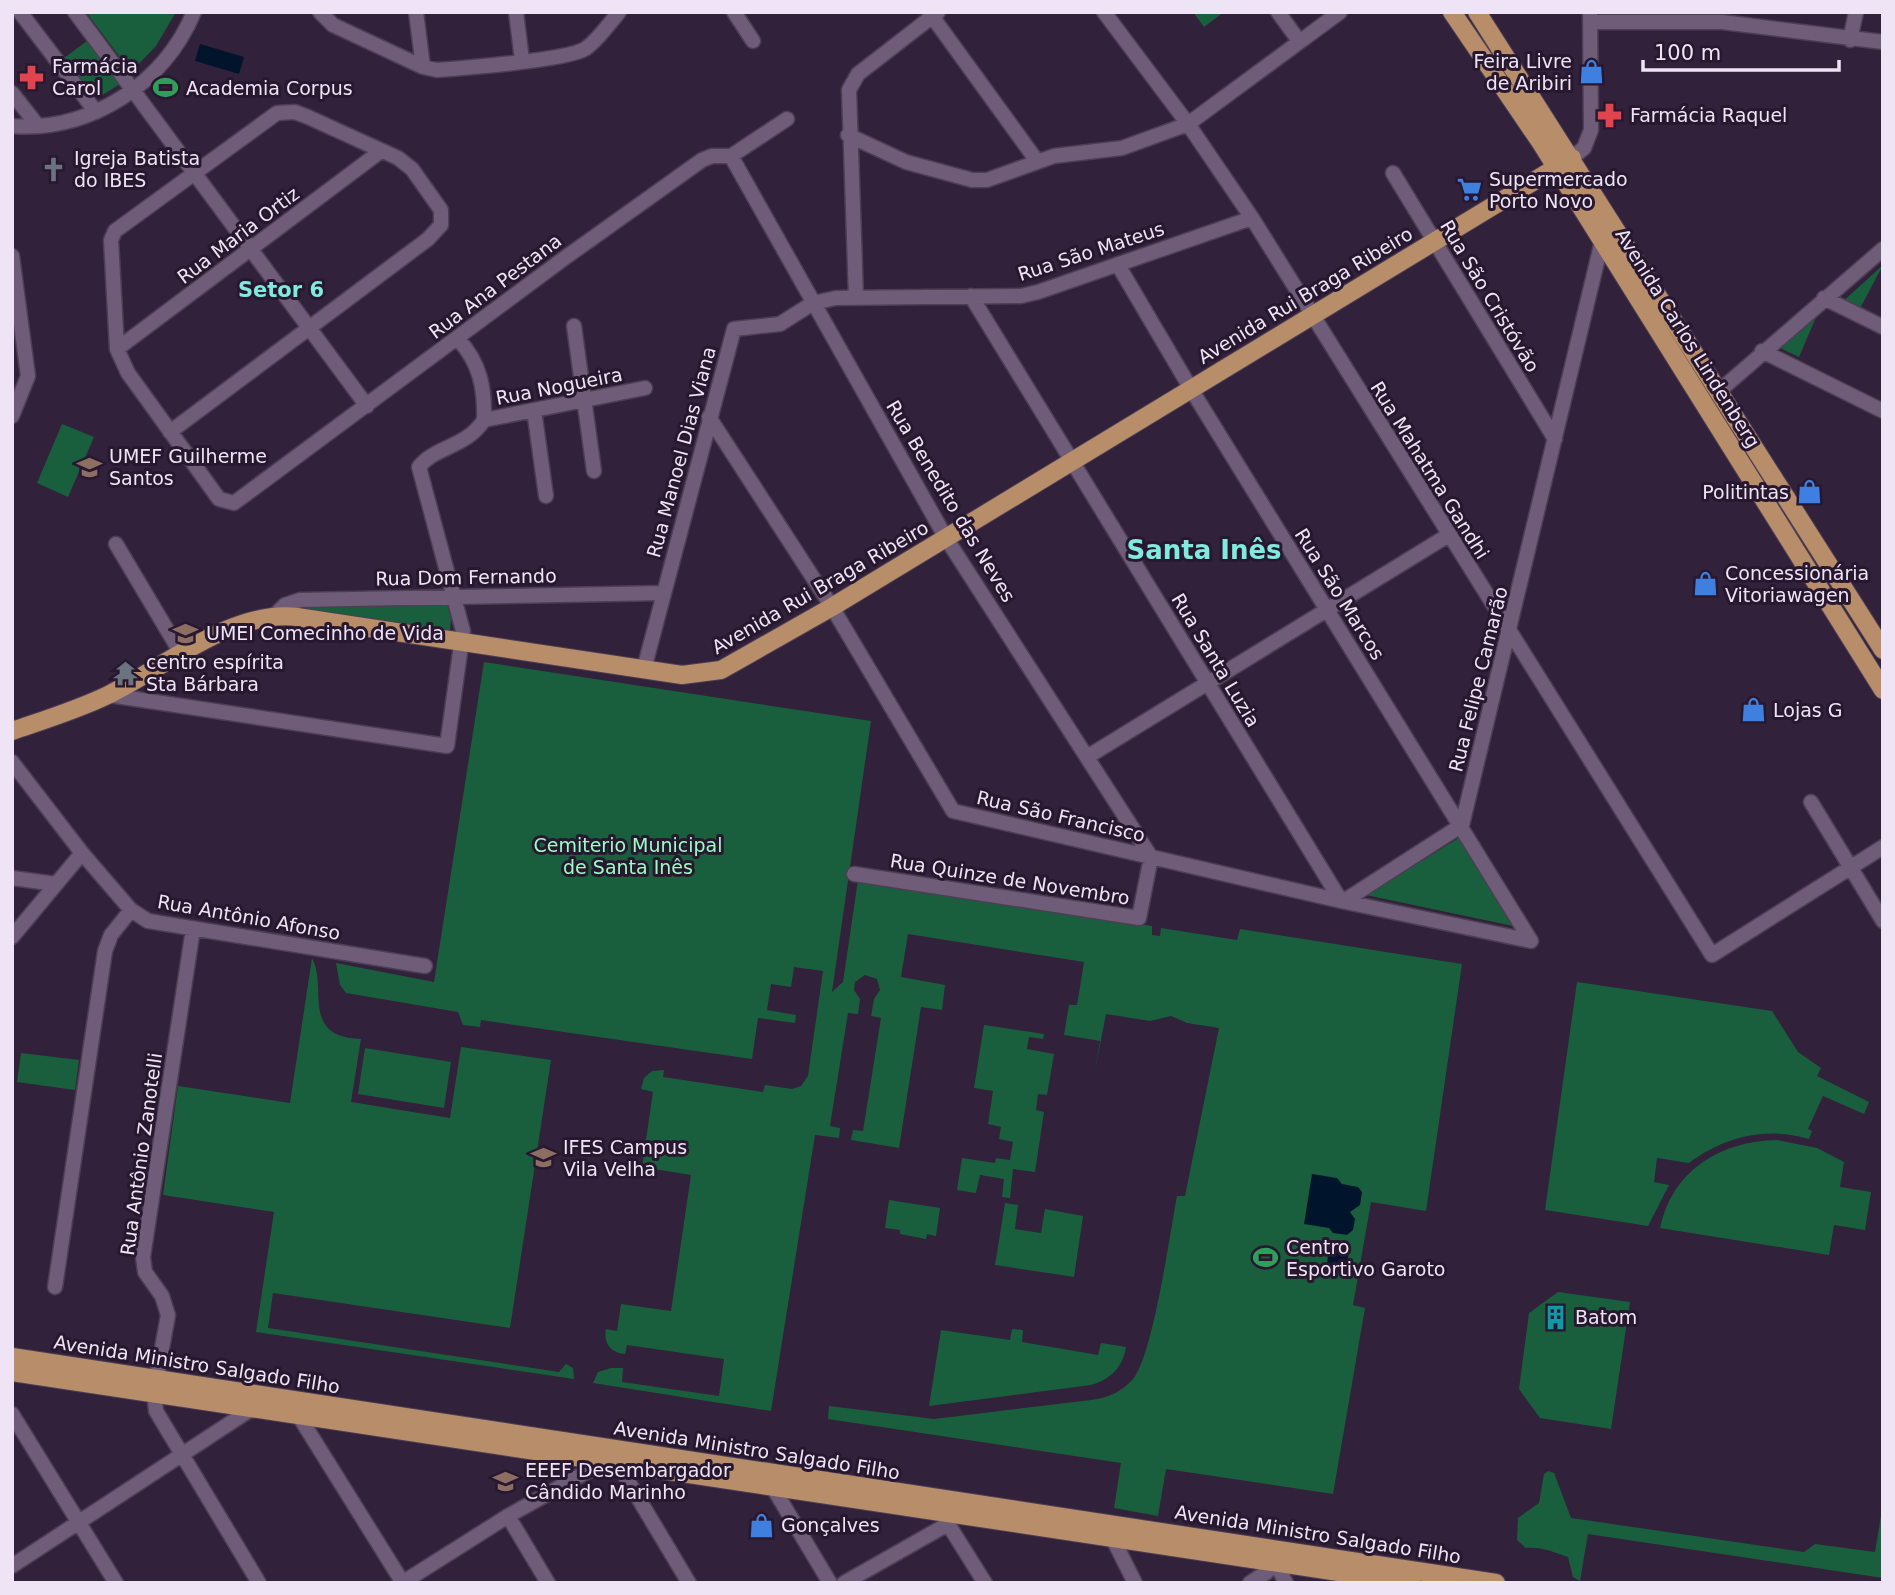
<svg xmlns="http://www.w3.org/2000/svg" width="1895" height="1595" viewBox="0 0 1895 1595" font-family="'DejaVu Sans',sans-serif">
	<style>
		.green { fill: #195f3d }
		.water { fill: #00152b }
		.lines { fill: none; stroke-linecap: round; stroke-linejoin: round }
		.minor-casing { stroke: #4c3e53; stroke-width: 17 }
		.major-casing { stroke: #4c3e53; stroke-width: 20 }
		.minor { stroke: #6e5c78; stroke-width: 14 }
		.major { stroke: #b88d69; stroke-width: 18 }
		.labels { text-anchor: middle; dominant-baseline: central; stroke-width: 6; stroke-linejoin: round; paint-order: stroke }
		.poi-label { font-size: 19px; fill: #efe4f5; stroke: #27172f; text-anchor: start }
		.street-label { font-size: 19px; fill: #efe4f5; stroke: #27172f }
		.park-label { font-size: 19px; fill: #99fdc4; stroke: #27172f }
		.neighbourhood-label { font-size: 21px; font-weight: bold; fill: #80eade; stroke: #27172f }
		.district-label { font-size: 26px; font-weight: bold; fill: #80eade; stroke: #27172f }
	</style>
	<rect width="100%" height="100%" fill="#31213a"/>
	<path class="green" d="M86,12H176L156,46L131,72Z
		M1193,12H1224L1204,27Z
		M87,41L120,84L101,96L91,94L64,58Z
		M1883,265L1857,314L1840,304Z
		M1823,301L1799,357L1776,346Z
		M62,424L94,437L68,497L37,483Z
		M446,600L451,618L450,632L304,611L305,603Z
		M484,662L871,721L832,992L843,982L858,880L1152,926V935L1160,936L1161,928L1237,940L1240,929L1462,964L1426,1211L1371,1202L1353,1305L1365,1308L1333,1494L1166,1469L1158,1516L1114,1508L1121,1463L828,1419L829,1406L934,1419L1091,1400C1107,1398 1122,1392 1133,1379C1153,1355 1170,1233 1177,1196H1185L1219,1028L1187,1023L1171,1016L1150,1021L1106,1014L1095,1071L1100,1041L1064,1035L1069,1005H1077L1084,962L908,934L901,977L945,985L942,1010L921,1007L899,1148L851,1140L853,1130L863,1131L881,1018L871,1016L874,999L880,990L877,979L865,975L855,982L854,990L860,999L858,1014L848,1013L830,1126L840,1128L839,1138L815,1135L771,1411L593,1383L598,1372L611,1368H623L622,1382L719,1396L724,1359L627,1345L625,1354C611,1353 603,1343 606,1329L617,1331L621,1304L671,1311L691,1175L642,1167L653,1092L641,1089L644,1078L652,1071L664,1070L663,1077L763,1092L765,1085L792,1089L801,1086L808,1076L823,971L794,967L791,987L771,984L767,1010L796,1015L795,1023L758,1018L752,1059L481,1020L480,1027L463,1025L458,1012L346,993L340,985L336,963L434,982Z
		M1459,838L1513,926L1366,895Z
		M312,958C328,988 300,1037 361,1039L351,1102L450,1118L461,1047L551,1060L510,1328L273,1293L268,1328L559,1372L566,1364L573,1368L574,1379L256,1332L274,1212L163,1195L178,1086L290,1103Z
		M1577,982L1772,1011L1798,1052L1821,1068L1817,1076L1869,1102L1864,1114L1823,1096L1808,1129L1812,1131L1809,1139C1766,1126 1724,1137 1689,1163L1657,1158L1654,1182L1669,1185L1648,1226L1545,1210Z
		M984,1025L1044,1034L1043,1039L1029,1037L1027,1049L1054,1054L1047,1095L1038,1094L1036,1110L1044,1112L1035,1172L1013,1169L1010,1198L1002,1197L1004,1179L980,1175L976,1193L957,1190L962,1158L995,1163L996,1158L1010,1160L1013,1142L999,1139L1001,1127L988,1124L993,1091L974,1088Z
		M365,1048L451,1062L444,1108L358,1094Z
		M21,1053L79,1060L75,1090L17,1082Z
		M1777,1140L1817,1148L1844,1162L1840,1187L1871,1192L1865,1230L1834,1225L1829,1255L1660,1228C1672,1171 1720,1141 1777,1140Z
		M889,1200L940,1208L936,1236L927,1234L926,1239L900,1234V1230L885,1228Z
		M1005,1203L1018,1205L1015,1229L1041,1233L1045,1209L1083,1216L1074,1277L995,1265Z
		M1558,1292L1630,1302L1611,1429L1540,1418L1519,1389L1529,1313Z
		M1012,1329L1023,1330L1022,1342L1098,1355L1101,1343L1126,1347C1123,1367 1110,1380 1091,1385L929,1406L941,1330L1010,1340Z
		M1548,1471L1554,1473L1571,1518L1804,1552L1815,1544L1875,1552L1883,1503V1578L1588,1534L1580,1581L1573,1577L1568,1557C1552,1552 1543,1547 1526,1548L1517,1540L1518,1518L1539,1503L1544,1474Z"/>
	<path class="water" d="M200,44L244,57L239,74L195,61Z
		M1312,1174L1337,1178L1342,1184L1358,1187L1362,1192L1360,1205L1350,1212L1355,1219L1353,1230L1347,1235L1333,1233L1329,1228L1304,1224Z
		M1333,1245L1349,1251L1346,1271L1327,1264L1329,1247Z"/>
	<g class="lines">
		<defs>
			<path id="minor" d="M20,12L96,112
				M75,12L367,406
				M320,12L333,25L423,67L437,70C464,68 566,60 585,49C598,40 609,24 619,12
				M416,12L423,67
				M516,12L522,60
				M734,12L753,41
				M929,12L1037,161
				M1104,12L1188,124L1252,218L1712,955L1883,847
				M1278,12L1299,41
				M1590,22H1722L1883,42
				M1850,40L1856,12
				M12,93L38,126
				M12,126C90,132 164,84 194,12
				M848,135L906,162L972,180H987L1054,156L1122,148L1188,124L1340,12
				M731,156L946,538L1151,857L1139,918L854,874
				M1572,158L1584,148L1591,130L1590,12
				M1393,173L1555,439
				M12,256L28,376L12,416
				M1118,265L1191,389L1531,941
				M971,296L1341,901
				M856,297L849,90L858,74L938,12
				M1824,298L1883,327
				M574,326L594,471
				M458,339C480,363 485,388 484,420
				M117,349L381,151
				M1762,351L1883,411
				M1718,392L1883,249
				M534,410L546,496
				M709,417L832,607L953,811L1341,901L1531,941
				M170,432L428,239L441,225V210L412,169L398,158L308,117L295,112L277,113L115,231L111,240L117,349L128,373L219,499L234,503L566,257L702,160L712,156H731L787,119
				M116,544L182,655
				M274,616L285,605L300,600L663,593
				M644,669L734,329L780,324L813,303L836,298L1021,296L1038,292L1252,218
				M109,695L447,746L463,631L419,467C435,446 466,448 484,420L645,388
				M1087,757L1447,536
				M12,762L82,853L131,910L148,921L425,966
				M1811,802L1883,921
				M12,878L56,884
				M1344,901L1462,825L1602,241
				M193,929L143,1257L145,1272L162,1296L168,1315L154,1393L156,1411L259,1583
				M12,937L82,853
				M55,1287L105,951L111,935L131,910
				M297,1409V1413L403,1583
				M12,1414L116,1583
				M620,1456L625,1476L689,1583
				M772,1486L830,1583
				M947,1515L948,1524L985,1583
				M508,1516L548,1583
				M1109,1531L1135,1583
				M12,1566L256,1406
				M402,1583L508,1516L590,1470L594,1459L591,1451
				M844,1583L948,1524
				M1250,1583L1267,1572L1275,1562L1286,1583"/>
			<path id="major" d="M1452,12L1541,143L1883,690
				M1477,12L1883,650
				M12,731C44,720 77,710 108,695C165,667 233,609 297,617L682,675L721,670L832,607L1572,158
				M12,1357L1496,1583
				M12,1372L1411,1583"/>
		</defs>
		<use href="#minor" class="minor-casing"/>
		<use href="#major" class="major-casing"/>
		<use href="#minor" class="minor"/>
		<use href="#major" class="major"/>
	</g>
	<defs>
		<symbol id="shop-bare" viewBox="-9 -9 18 18"><path d="M-5-2.5h2.3a2.7 3.5 0 0 1 5.4 0H5L5.5 6h-11ZM-1.5-2.5h3a1.5 2.3 0 0 0-3 0Z" fill="#3f7fe0" stroke="#27172f" stroke-width="2.5" paint-order="stroke"/></symbol>
		<symbol id="pharmacy-bare" viewBox="-9 -9 18 18"><path d="M-2-6h4v4h4v4h-4v4h-4v-4h-4v-4h4Z" fill="#e0444e" stroke="#27172f" stroke-width="2.5" paint-order="stroke"/></symbol>
		<symbol id="stadium-bare" viewBox="-9 -9 18 18"><path d="M0-5a6.5 5 0 1 0 0 10a6.5 5 0 1 0 0-10ZM-3.5-1.8h7v3.6h-7Z" fill="#2e9e5b" stroke="#27172f" stroke-width="2.5" paint-order="stroke"/></symbol>
		<symbol id="church-bare" viewBox="-9 -9 18 18"><path d="M-1.2-6h2.4v3.5h3.3v2.4h-3.3V6h-2.4V-.1h-3.3v-2.4h3.3Z" fill="#6b7280" stroke="#27172f" stroke-width="2.5" paint-order="stroke"/></symbol>
		<symbol id="supermarket-bare" viewBox="-9 -9 18 18"><path d="M-6-5.5h2.5l.6 2H6L4.5 2H-2.5L-4.4-4H-6ZM-1.5 3.2a1.3 1.3 0 1 0 .1 0ZM3 3.2a1.3 1.3 0 1 0 .1 0Z" fill="#3f7fe0" stroke="#27172f" stroke-width="2.5" paint-order="stroke"/></symbol>
		<symbol id="school-bare" viewBox="-9 -9 18 18"><path d="M0-5L7-2L0 1L-7-2ZM-4 1L0 2.5L4 1V4Q0 6-4 4Z" fill="#8d6e63" stroke="#27172f" stroke-width="2.5" paint-order="stroke"/></symbol>
		<symbol id="temple-bare" viewBox="-9 -9 18 18"><path d="M0-6L5-2H3V0L6.5 2.5H4V6H1.5V3h-3V6H-4V2.5H-6.5L-3 0V-2H-5Z" fill="#6b7280" stroke="#27172f" stroke-width="2.5" paint-order="stroke"/></symbol>
		<symbol id="university-bare" viewBox="-9 -9 18 18"><path d="M0-5L7-2L0 1L-7-2ZM-4 1L0 2.5L4 1V4Q0 6-4 4Z" fill="#8d6e63" stroke="#27172f" stroke-width="2.5" paint-order="stroke"/></symbol>
		<symbol id="building-bare" viewBox="-9 -9 18 18"><path d="M-4-6H4V6H1V3H-1V6H-4ZM-2.5-4.3h1.7v1.8h-1.7ZM.8-4.3h1.7v1.8H.8ZM-2.5-1h1.7V.8h-1.7ZM.8-1h1.7V.8H.8Z" fill="#0f9aa8" stroke="#27172f" stroke-width="2.5" paint-order="stroke"/></symbol>
	</defs>
	<g fill-rule="evenodd">
		<use href="#shop-bare" x="1574" y="54" width="35" height="35"/>
		<use href="#pharmacy-bare" x="14" y="60" width="35" height="35"/>
		<use href="#stadium-bare" x="148" y="70" width="35" height="35"/>
		<use href="#pharmacy-bare" x="1592" y="98" width="35" height="35"/>
		<use href="#church-bare" x="36" y="152" width="35" height="35"/>
		<use href="#supermarket-bare" x="1452" y="172" width="35" height="35"/>
		<use href="#school-bare" x="72" y="450" width="35" height="35"/>
		<use href="#shop-bare" x="1792" y="474" width="35" height="35"/>
		<use href="#shop-bare" x="1688" y="566" width="35" height="35"/>
		<use href="#school-bare" x="168" y="616" width="35" height="35"/>
		<use href="#temple-bare" x="108" y="656" width="35" height="35"/>
		<use href="#shop-bare" x="1736" y="692" width="35" height="35"/>
		<use href="#university-bare" x="526" y="1140" width="35" height="35"/>
		<use href="#stadium-bare" x="1248" y="1240" width="35" height="35"/>
		<use href="#building-bare" x="1538" y="1300" width="35" height="35"/>
		<use href="#school-bare" x="488" y="1464" width="35" height="35"/>
		<use href="#shop-bare" x="744" y="1508" width="35" height="35"/>
	</g>
	<g class="labels">
		<g class="poi-label">
			<text x="1572" y="61" text-anchor="end">Feira Livre<tspan x="1572" dy="22">de Aribiri</tspan></text>
			<text x="52" y="66">Farmácia<tspan x="52" dy="22">Carol</tspan></text>
			<text x="186" y="88">Academia Corpus</text>
			<text x="1630" y="115">Farmácia Raquel</text>
			<text x="74" y="158">Igreja Batista<tspan x="74" dy="22">do IBES</tspan></text>
			<text x="1489" y="179">Supermercado<tspan x="1489" dy="22">Porto Novo</tspan></text>
			<text x="109" y="456">UMEF Guilherme<tspan x="109" dy="22">Santos</tspan></text>
			<text x="1789" y="492" text-anchor="end">Politintas</text>
			<text x="1725" y="573">Concessionária<tspan x="1725" dy="22">Vitoriawagen</tspan></text>
			<text x="206" y="633">UMEI Comecinho de Vida</text>
			<text x="146" y="662">centro espírita<tspan x="146" dy="22">Sta Bárbara</tspan></text>
			<text x="1773" y="710">Lojas G</text>
			<text x="563" y="1147">IFES Campus<tspan x="563" dy="22">Vila Velha</tspan></text>
			<text x="1286" y="1247">Centro<tspan x="1286" dy="22">Esportivo Garoto</tspan></text>
			<text x="1575" y="1317">Batom</text>
			<text x="525" y="1470">EEEF Desembargador<tspan x="525" dy="22">Cândido Marinho</tspan></text>
			<text x="781" y="1525">Gonçalves</text>
		</g>
		<g class="street-label">
			<text transform="translate(238 235) rotate(-37)">Rua Maria Ortiz</text>
			<text transform="translate(1091 251) rotate(-18)">Rua São Mateus</text>
			<text transform="translate(495 286) rotate(-37)">Rua Ana Pestana</text>
			<text transform="translate(1305 295) rotate(-31)">Avenida Rui Braga Ribeiro</text>
			<text transform="translate(1490 296) rotate(59)">Rua São Cristóvão</text>
			<text transform="translate(1688 338) rotate(58)">Avenida Carlos Lindenberg</text>
			<text transform="translate(559 386) rotate(-11)">Rua Nogueira</text>
			<text transform="translate(681 452) rotate(-75)">Rua Manoel Dias Viana</text>
			<text transform="translate(1430 470) rotate(58)">Rua Mahatma Gandhi</text>
			<text transform="translate(951 501) rotate(59)">Rua Benedito das Neves</text>
			<text transform="translate(466 577) rotate(-1)">Rua Dom Fernando</text>
			<text transform="translate(820 587) rotate(-30)">Avenida Rui Braga Ribeiro</text>
			<text transform="translate(1340 594) rotate(58)">Rua São Marcos</text>
			<text transform="translate(1216 660) rotate(59)">Rua Santa Luzia</text>
			<text transform="translate(1478 679) rotate(-76)">Rua Felipe Camarão</text>
			<text transform="translate(1061 816) rotate(13)">Rua São Francisco</text>
			<text transform="translate(1010 879) rotate(9)">Rua Quinze de Novembro</text>
			<text transform="translate(249 917) rotate(10)">Rua Antônio Afonso</text>
			<text transform="translate(141 1154) rotate(-82)">Rua Antônio Zanotelli</text>
			<text transform="translate(197 1364) rotate(9)">Avenida Ministro Salgado Filho</text>
			<text transform="translate(757 1450) rotate(9)">Avenida Ministro Salgado Filho</text>
			<text transform="translate(1318 1534) rotate(9)">Avenida Ministro Salgado Filho</text>
		</g>
		<g class="park-label">
			<text x="628" y="845">Cemiterio Municipal<tspan x="628" dy="22">de Santa Inês</tspan></text>
		</g>
		<g class="neighbourhood-label">
			<text x="281" y="290">Setor 6</text>
		</g>
		<g class="district-label">
			<text x="1204" y="550">Santa Inês</text>
		</g>
	</g>
	<rect width="1895" height="1595" fill="none" stroke="#efe4f5" stroke-width="28"/>
	<path d="M1643 60v10h196v-10" fill="none" stroke="#efe4f5" stroke-width="3.5"/>
	<text x="1654" y="60" font-size="21" fill="#efe4f5" stroke="#27172f" stroke-width="5" paint-order="stroke">100 m</text>
</svg>
